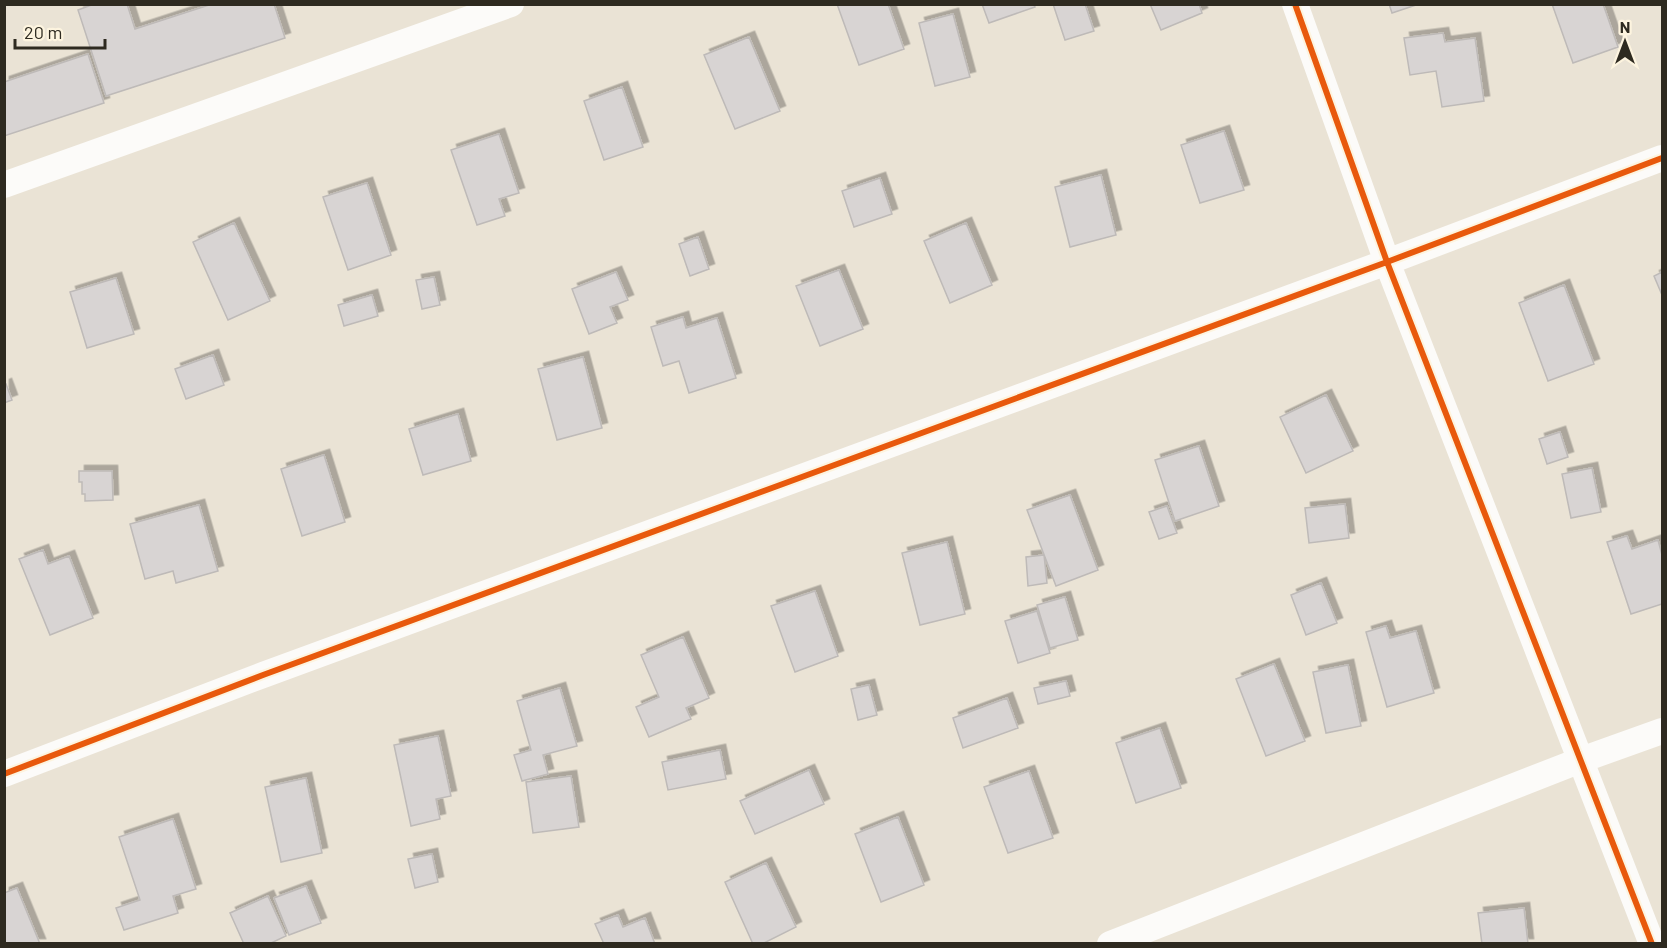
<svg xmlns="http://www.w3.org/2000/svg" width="1667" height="948" viewBox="0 0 1667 948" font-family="Barlow,sans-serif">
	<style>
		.building { fill: #d8d4d3; stroke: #bebab8; stroke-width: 1.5; filter: url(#shadow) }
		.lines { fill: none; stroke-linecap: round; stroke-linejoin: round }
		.street { stroke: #fcfbf9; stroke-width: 26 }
		.cycleway-casing { stroke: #fdf4df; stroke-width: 10 }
		.cycleway { stroke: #e8590c; stroke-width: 6 }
	</style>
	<defs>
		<filter id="shadow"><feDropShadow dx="5.5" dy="-5.5" stdDeviation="0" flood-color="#0004"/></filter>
	</defs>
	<rect width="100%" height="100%" fill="#eae3d5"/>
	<path class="building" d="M94,4H127L135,29L212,4H274L285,38L106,96L78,10Z
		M837,4H888L904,49L859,65Z
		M982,4H1034L1035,7L989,23Z
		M1053,4H1085L1094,31L1065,40Z
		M1150,4H1199L1202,13L1161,30Z
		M1389,4H1419L1392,13Z
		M1552,4H1603L1618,47L1573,63Z
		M953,14L970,77L935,86L919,23Z
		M1443,33L1445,42L1475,38L1484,101L1442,107L1436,71L1410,75L1404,38Z
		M749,37L780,111L735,129L704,55Z
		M88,54L104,103L4,136V82Z
		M622,87L643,147L604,160L584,101Z
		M1224,131L1244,190L1200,203L1181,145Z
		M499,134L519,193L499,199L505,216L477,225L451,150Z
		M1101,175L1116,235L1070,247L1055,187Z
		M880,178L892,214L854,227L842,191Z
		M367,183L391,255L348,270L323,197Z
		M234,223L270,301L228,320L193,242Z
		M966,223L992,285L950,303L924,241Z
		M698,237L709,269L690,276L679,244Z
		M839,270L863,329L820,346L796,286Z
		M616,272L628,300L610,307L617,323L589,334L572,289Z
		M1662,272V295L1654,276Z
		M434,277L440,305L422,309L416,280Z
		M116,278L134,334L87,348L70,292Z
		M1564,285L1594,364L1548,381L1519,303Z
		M372,295L378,316L344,326L338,305Z
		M683,317L686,328L717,318L736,378L689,393L679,361L663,366L651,327Z
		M213,355L224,385L186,399L175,369Z
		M583,357L602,428L557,440L538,369Z
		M6,384L12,400L4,403V385Z
		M1326,395L1353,451L1306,473L1280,417Z
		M458,414L471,461L423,475L409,429Z
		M1560,432L1568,457L1547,464L1539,439Z
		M1199,446L1219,506L1175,521L1155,460Z
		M324,455L345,522L302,536L281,469Z
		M1592,468L1601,512L1571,518L1562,474Z
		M79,471H112L113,500L85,501V494H82V482H79Z
		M1070,495L1098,570L1056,586L1027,510Z
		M1345,504L1349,538L1309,543L1305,508Z
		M199,505L218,571L176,583L173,571L145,579L130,524Z
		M1167,506L1177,533L1159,539L1149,512Z
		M1627,536L1632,549L1658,540L1662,555V604L1631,614L1607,542Z
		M947,542L965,614L920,625L902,553Z
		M43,550L48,564L69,556L93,618L50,635L19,559Z
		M1044,555L1047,583L1028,586L1026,557Z
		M1321,583L1337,623L1306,635L1291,595Z
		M815,591L838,656L795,672L771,606Z
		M1065,597L1078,640L1050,648L1037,605Z
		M1037,611L1050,653L1018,663L1005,621Z
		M1386,626L1390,638L1416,631L1434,693L1387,707L1366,632Z
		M683,637L709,698L686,708L691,719L649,737L636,707L659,697L641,655Z
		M1274,664L1305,741L1266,756L1236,679Z
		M1348,665L1361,726L1326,733L1313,672Z
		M1066,681L1070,696L1038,704L1034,688Z
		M869,685L877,715L858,720L851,689Z
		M560,688L577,746L543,755L548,774L522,781L514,755L531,750L517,701Z
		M1007,698L1018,728L963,748L953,718Z
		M1160,728L1181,788L1136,803L1116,743Z
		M438,736L451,796L436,799L440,819L411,826L394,745Z
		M720,750L726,779L668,790L662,762Z
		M809,770L824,804L755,834L740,801Z
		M1029,771L1053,838L1008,853L984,787Z
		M571,776L579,827L533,833L526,782Z
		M306,778L322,853L281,862L265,787Z
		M898,817L924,885L881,902L855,834Z
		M173,819L196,889L173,896L178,913L124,930L116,908L140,900L119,837Z
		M432,854L438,882L415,888L408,859Z
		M766,863L796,927L762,944H753L725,882Z
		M306,886L321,923L289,935L274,898Z
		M17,888L40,944H4V893Z
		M268,896L286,936L269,944H244L230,913Z
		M1524,908L1528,944H1482L1478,913Z
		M618,915L623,927L645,918L655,944H604L595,924Z"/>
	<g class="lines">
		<path class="street" d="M1295,4L1387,262L1652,944
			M4,185L511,4
			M4,774L263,675L1387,262L1662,158
			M1110,944L1581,760L1662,731"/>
		<defs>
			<path id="cycleway" d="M1295,4L1387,262L1652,944
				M4,774L263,675L1387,262L1662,158"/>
		</defs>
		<use href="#cycleway" class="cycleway-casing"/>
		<use href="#cycleway" class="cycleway"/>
	</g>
	<rect width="1667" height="948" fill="none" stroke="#2e2a20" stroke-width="12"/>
	<g transform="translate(1625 42)" stroke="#fdf4df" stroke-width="4.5" paint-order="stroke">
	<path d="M0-4.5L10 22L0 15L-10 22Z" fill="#2e2a20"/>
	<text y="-9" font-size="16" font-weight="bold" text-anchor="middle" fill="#2e2a20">N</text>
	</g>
	<path d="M15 39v9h90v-9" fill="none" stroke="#2e2a20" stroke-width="3"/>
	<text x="24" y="39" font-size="18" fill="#2e2a20" stroke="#fdf4df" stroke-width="4.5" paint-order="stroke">20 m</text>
</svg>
